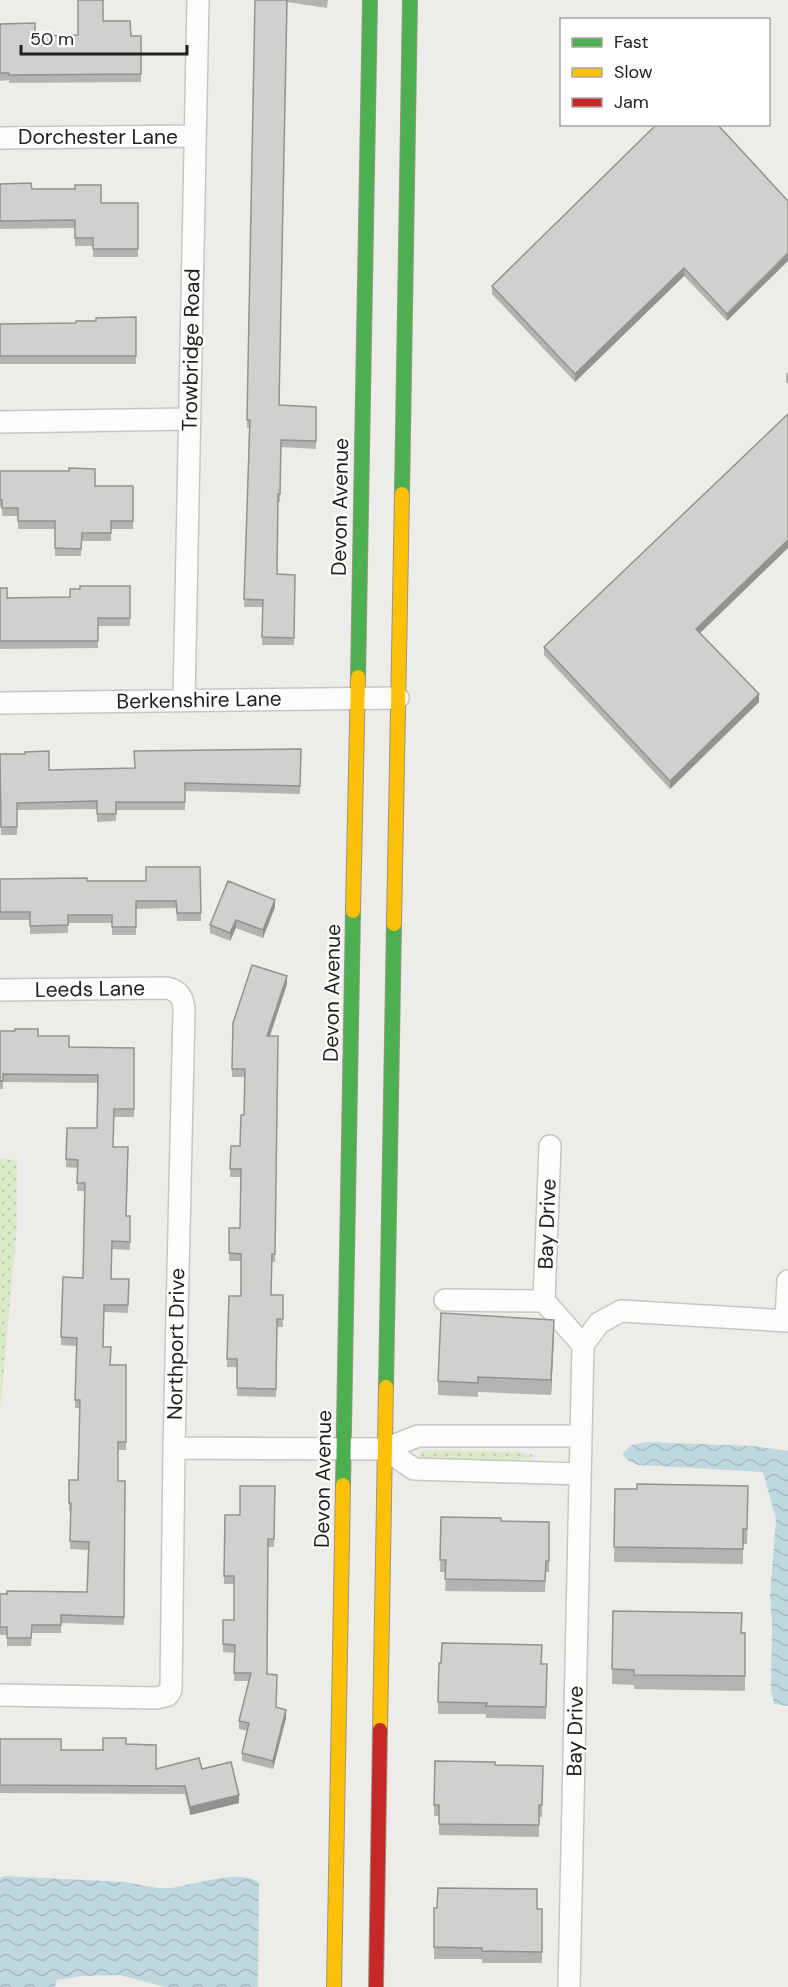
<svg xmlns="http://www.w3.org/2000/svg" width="788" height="1987" viewBox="0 0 788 1987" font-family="'DM Sans',sans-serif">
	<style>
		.grass { fill: url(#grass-dots) }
		.water { fill: url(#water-waves) }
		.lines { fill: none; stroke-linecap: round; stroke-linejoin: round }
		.street-casing { stroke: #c7c6c5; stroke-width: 24 }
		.fast-casing { stroke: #959781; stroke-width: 16 }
		.slow-casing { stroke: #959781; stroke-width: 16 }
		.jam-casing { stroke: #959781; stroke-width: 16 }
		.street { stroke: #fcfcfc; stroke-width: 21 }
		.fast { stroke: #4caf50; stroke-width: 14 }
		.slow { stroke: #ffc107; stroke-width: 14 }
		.jam { stroke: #c62828; stroke-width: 14 }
		.wall { fill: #b5b3b1 }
		.shaded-wall { fill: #939290 }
		.building { fill: #d2d0ce; stroke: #939290; stroke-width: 1.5 }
		.labels { text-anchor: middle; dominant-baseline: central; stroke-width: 4.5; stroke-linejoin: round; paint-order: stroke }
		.street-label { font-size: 21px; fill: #202020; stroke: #fff }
	</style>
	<defs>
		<pattern id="grass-dots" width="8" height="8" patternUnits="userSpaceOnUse" patternTransform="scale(1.5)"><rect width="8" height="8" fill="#daeac9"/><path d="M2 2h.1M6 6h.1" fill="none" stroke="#bbc8ac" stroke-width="1.8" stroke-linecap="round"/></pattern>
		<pattern id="water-waves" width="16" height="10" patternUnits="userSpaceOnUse" patternTransform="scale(1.5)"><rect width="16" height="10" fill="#bed8e0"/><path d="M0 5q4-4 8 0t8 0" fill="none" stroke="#a3b9c0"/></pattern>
	</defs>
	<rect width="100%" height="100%" fill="#eeece9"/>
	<path class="grass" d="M0,1159L17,1160V1224L0,1412Z
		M422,1450L517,1452L533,1455L532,1458L514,1461L425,1460L419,1456Z"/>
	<path class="water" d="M646,1442L753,1446L788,1451V1706L774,1704L771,1690L772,1623L770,1596L776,1519L763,1472L638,1465L629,1461L622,1454L632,1445Z
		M4,1876C44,1878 84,1880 124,1882C139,1884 155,1889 170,1888C190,1886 243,1867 259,1883L258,1987H165L120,1975L81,1976L57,1980L55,1987H0V1878Z"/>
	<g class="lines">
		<defs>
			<path id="street" d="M0,138L195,136
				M0,422L190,419
				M184,700L198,0
				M0,703L398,698
				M0,990L167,988C180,991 183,998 184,1010L174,1448L171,1690L168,1695L156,1698L0,1695
				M445,1300L544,1301L583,1345
				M544,1301L550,1146
				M786,1321L788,1281
				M174,1448L385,1449L418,1436H581
				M385,1449L414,1469L580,1474
				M569,1987L583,1345L599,1323L621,1311L788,1321"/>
			<path id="fast" d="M402,494L410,0
				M358,677L370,0
				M386,1387L394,924
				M343,1485L353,911"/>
			<path id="slow" d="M353,911L358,677
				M394,924L402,494
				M380,1730L386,1387
				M334,1987L343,1485"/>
			<path id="jam" d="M376,1987L380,1730"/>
		</defs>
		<use href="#street" class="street-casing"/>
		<use href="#fast" class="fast-casing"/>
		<use href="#slow" class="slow-casing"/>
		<use href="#jam" class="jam-casing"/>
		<use href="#street" class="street"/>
		<use href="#fast" class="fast"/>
		<use href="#slow" class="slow"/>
		<use href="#jam" class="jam"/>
	</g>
	<path class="wall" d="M255,0H328L327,8L287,2L279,405L316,407V449L281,447L280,502H278L277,574L295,575L294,645H262L263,607H244L249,428H247Z
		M103,21L131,36H141V82L9,83V80L0,81V24L35,36L78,35Z
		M0,184L32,189L101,203H138V257H93V246H75V228L0,229Z
		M788,201L727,321L684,276L575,382L492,294V286Z
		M136,317V364H0V324L76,323Z
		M788,372V384L786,382V374Z
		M0,471L95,486H133V529H111V541H82L81,556H55V529H18V516H2V507H0Z
		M130,586V626H98V648L0,649V588L7,598L70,597L80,589Z
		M700,633L759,702L670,789L544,655V647Z
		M301,749L300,794L185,791V810H116V821L97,822V809L17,810V835H1L0,802L49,770L134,768Z
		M200,867L201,921H177L176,908L136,909V935H112V923H68V933L30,934V920H0V879L87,881H146Z
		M275,907L263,938L236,928L230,941L210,933V925Z
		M287,984L270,1036H278L275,1262H272L271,1295H283V1327H277L276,1397L237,1396V1367H227L228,1334L241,1296V1261H229V1228H240L241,1177H230L231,1146H240L244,1115L245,1077H232L233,1023Z
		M0,1031L38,1036L69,1047L134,1048V1117H114L113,1147L126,1216H130V1250L112,1249L111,1279H129L128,1313L104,1312L103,1347L111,1365H126V1450H118V1481H125L124,1625L61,1623V1633H32L31,1646H7V1635H0V1594L87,1592L88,1550L70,1549L71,1511H69V1480H78L80,1408H75L76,1346L61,1345V1337L83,1278L84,1191H77L78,1168L66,1167L67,1128H97V1083L3,1082V1089H0Z
		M554,1334L551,1395L478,1392V1397L438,1395V1381Z
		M275,1486L274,1547H268L267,1674L276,1707L286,1718L273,1769L242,1761V1753L248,1731L239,1729V1721L249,1681H234L235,1653L223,1652V1620H234V1584H224L225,1515H240Z
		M748,1486L747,1544H743V1564L614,1562L615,1489Z
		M441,1517L501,1521L549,1522V1572H546L545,1592L445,1591L446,1572H440Z
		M613,1611L745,1633V1691L634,1689V1685L612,1684Z
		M439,1663L547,1664L546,1719L486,1718V1714H438Z
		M0,1739L61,1750H103L126,1744L156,1769H202L239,1803L190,1815L185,1794L0,1793Z
		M435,1761L495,1765L543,1766L542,1817H539V1837L439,1835V1816H434Z
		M434,1908L542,1909V1963H482V1959H434Z"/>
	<path class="shaded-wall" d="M788,253V261L727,321V314Z
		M684,268V276L575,382V374Z
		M788,540V548L696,637V629Z
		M759,694V702L670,789V781Z
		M275,900V907L263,938V930Z
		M236,920V928L230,941V933Z
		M287,976V984L267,1044V1036Z
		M554,1320V1334L551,1395V1380Z
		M286,1710V1718L273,1769V1761Z
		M239,1795V1803L190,1815V1807Z"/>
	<path class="building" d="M78,0H103V21H130L131,36H141V74L9,75V73H0V24L35,23V36L78,35Z
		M255,0H287L279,405L316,407V441L281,440L280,494H278L277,574L295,575L294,638L262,637L263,600L244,599L250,420H247Z
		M657,124H717L788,201V253L727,314L684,268L575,374L492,286Z
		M31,183L32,189H75V185H101V203H138V249H93V238H75V220L0,221V184Z
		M136,317V356H0V324L76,323V321H96V318Z
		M788,414V540L696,629L759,694L670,781L544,647Z
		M69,468L95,469V486H133V521H111V533H82L81,549L55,548V521H18V508H2V500H0V471H69Z
		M80,586H130V618H98V641H0V588H7V598L70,597V589H80Z
		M301,749L300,786L185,783V802H116V814H97V801L17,803V827H1L0,754H25V752L49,751V770L135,768L134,751Z
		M146,867H200L201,913H177L176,901H136V927H112V915H68V925L30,926V912H0V879L87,878V881H146Z
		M228,881L275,900L263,930L236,920L230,933L210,925Z
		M252,965L287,976L267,1036H278L275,1254H272L271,1295H283V1319H277L276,1389L237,1388V1359H227L229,1296H241V1254L229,1253V1228H240L241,1169H230L231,1146H240L241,1115H244L245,1069H232L233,1023Z
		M15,1029H38V1036H69V1047L134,1048V1109H114L113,1147H128L126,1216H130V1242L112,1241L111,1279H129L128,1305H104L103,1347H111L110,1365H126V1442H118V1481H125L124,1617L61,1615V1625H32L31,1638H7V1627H0V1594H7V1591L87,1592L89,1542L70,1541L71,1503H69V1480H78L80,1400H75L77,1338L61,1337L63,1277L83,1278L85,1183H77L78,1160L66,1159L67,1128H97L98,1075L3,1074V1081H0V1031H15Z
		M441,1313L554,1320L551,1380L478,1377V1383L438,1381Z
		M637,1484L748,1486L747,1529H743V1549L614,1547L615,1489H637Z
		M240,1486H275L274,1539H268L267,1674L277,1675L276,1707L286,1710L273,1761L242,1753L249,1723L239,1721L251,1673H234L235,1645L223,1644V1620H234V1576H224L225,1515H240Z
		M441,1517L501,1518V1521L549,1522V1561H546L545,1581L445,1579L446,1560H440Z
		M613,1611L742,1613L741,1633H745V1676L634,1675V1670L612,1669Z
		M442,1643L542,1645L541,1664H547L546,1707L486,1706L487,1703L438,1702L439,1663H441Z
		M103,1738H126V1744L156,1745V1769L199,1758L202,1769L231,1762L239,1795L190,1807L185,1786L0,1785V1739H61V1750H103Z
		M435,1761L495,1762V1765L543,1766L542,1805H539V1825L439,1824V1805H434Z
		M438,1888L537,1889V1909H542V1952L482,1951V1948L434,1947V1908H437Z"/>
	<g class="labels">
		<g class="street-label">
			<text x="98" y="137">Dorchester Lane</text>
			<text transform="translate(191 350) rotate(-89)">Trowbridge Road</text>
			<text transform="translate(340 507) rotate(-89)">Devon Avenue</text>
			<text transform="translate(199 700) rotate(-1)">Berkenshire Lane</text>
			<text transform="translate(90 989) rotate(-1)">Leeds Lane</text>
			<text transform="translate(332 993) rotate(-89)">Devon Avenue</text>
			<text transform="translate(547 1224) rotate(-88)">Bay Drive</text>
			<text transform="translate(176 1344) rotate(-89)">Northport Drive</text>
			<text transform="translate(323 1479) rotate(-89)">Devon Avenue</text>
			<text transform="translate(575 1731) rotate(-89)">Bay Drive</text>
		</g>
	</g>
	<rect x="560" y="18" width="210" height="108" fill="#ffffff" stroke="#a6a6a6" stroke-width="1.5"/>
	<rect x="572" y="38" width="30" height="9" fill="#4caf50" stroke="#a6a6a6" stroke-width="1.5"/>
	<text x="614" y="48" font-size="18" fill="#202020">Fast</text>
	<rect x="572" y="68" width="30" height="9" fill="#ffc107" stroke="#a6a6a6" stroke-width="1.5"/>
	<text x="614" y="78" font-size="18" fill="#202020">Slow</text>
	<rect x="572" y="98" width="30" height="9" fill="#c62828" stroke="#a6a6a6" stroke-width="1.5"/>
	<text x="614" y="108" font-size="18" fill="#202020">Jam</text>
	<path d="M21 45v9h166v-9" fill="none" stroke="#202020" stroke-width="3"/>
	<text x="30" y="45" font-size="18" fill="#202020" stroke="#ffffff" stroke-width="4.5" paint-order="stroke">50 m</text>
</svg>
